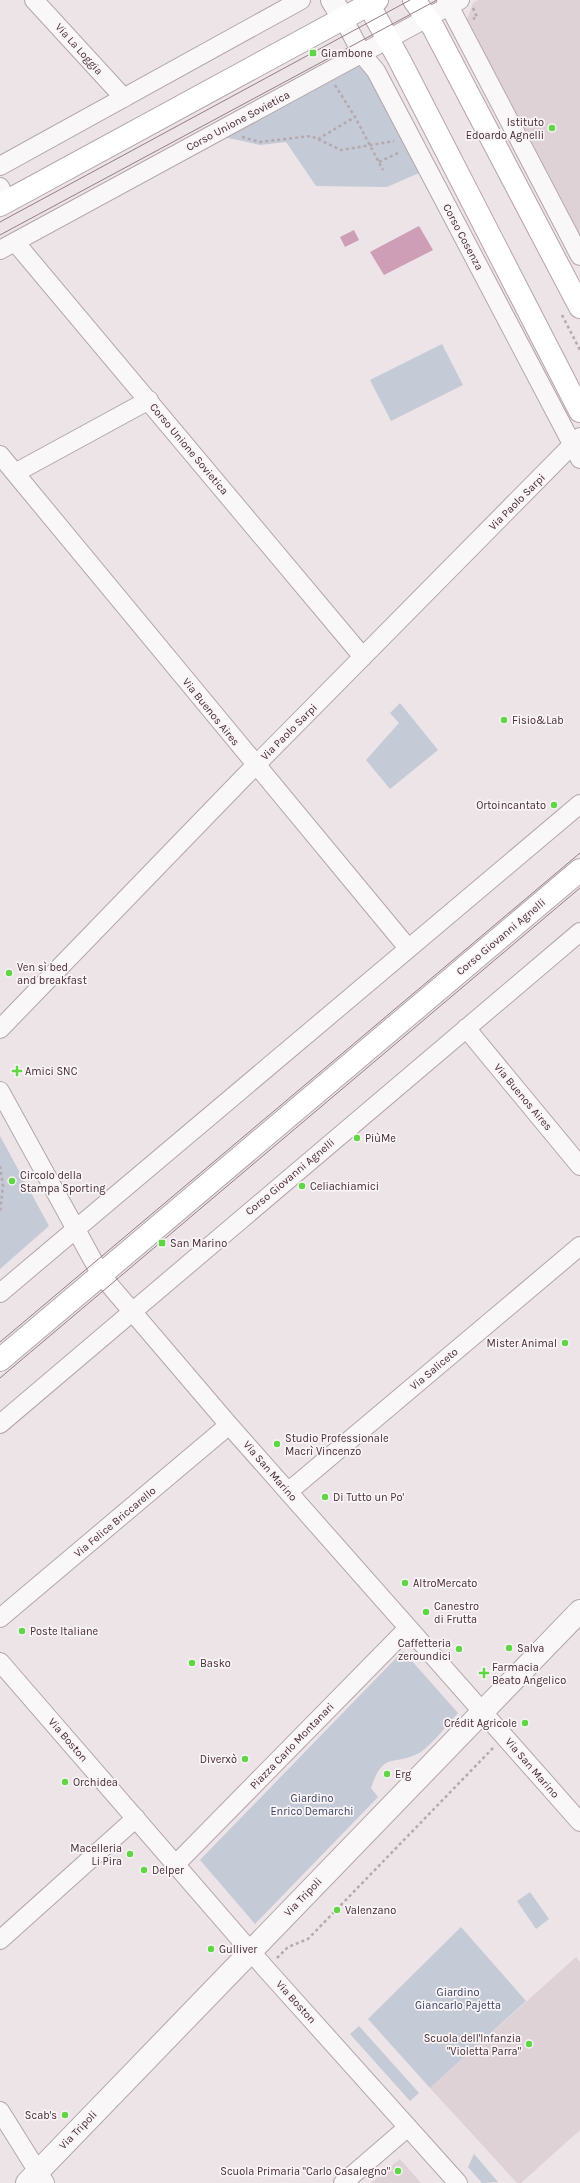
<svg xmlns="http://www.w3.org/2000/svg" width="580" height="2183" viewBox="0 0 580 2183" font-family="Karla,sans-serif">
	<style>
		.built { fill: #ded2d6 }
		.green { fill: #c4cad6 }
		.water { fill: #cd9eb6 }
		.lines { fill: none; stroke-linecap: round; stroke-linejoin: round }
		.minor-casing { stroke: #b4a5aa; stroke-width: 20 }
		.tertiary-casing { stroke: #b4a5aa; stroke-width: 24 }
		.secondary-casing { stroke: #b4a5aa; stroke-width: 24 }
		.primary-casing { stroke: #b9a2ac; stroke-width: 24 }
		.path { stroke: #b6a9ae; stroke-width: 2.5; stroke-dasharray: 3 3; stroke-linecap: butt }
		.minor { stroke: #faf7f8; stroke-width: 18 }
		.tertiary { stroke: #faf7f8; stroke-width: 22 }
		.secondary { stroke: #fff; stroke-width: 22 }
		.primary { stroke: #fff; stroke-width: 22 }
		.tram { stroke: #977c87; stroke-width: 1 }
		.poi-dot { fill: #60d545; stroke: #f9f4f6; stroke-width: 1.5 }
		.labels { text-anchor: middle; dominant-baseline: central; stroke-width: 3.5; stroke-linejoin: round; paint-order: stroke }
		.street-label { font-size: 11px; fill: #462a35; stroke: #f9f4f6 }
		.poi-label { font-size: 11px; fill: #462a35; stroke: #f9f4f6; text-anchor: start }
		.park-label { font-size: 11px; fill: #374062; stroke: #f9f4f6 }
	</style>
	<rect width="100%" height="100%" fill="#ece4e7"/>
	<path class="built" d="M478,0H580V237L467,19L473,3Z
		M576,1957L580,1962V2130L521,2183H517L430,2088Z
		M400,2159L421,2183H371Z"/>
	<path class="green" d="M359,64L366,68L419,173L387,187L316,186L286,142L260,145L219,136Z
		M442,344L463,385L391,421L370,380Z
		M400,703L438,750L390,789L366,760L399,723L390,713Z
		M0,1136L49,1226L0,1269Z
		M403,1651L458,1713C450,1722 428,1749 419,1753C392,1767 384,1750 371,1788L378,1797L255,1924L200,1860Z
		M530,1892L549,1919L536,1929L517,1901Z
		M461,1927L526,2001L430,2088L368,2019Z
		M359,2026L419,2093L410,2101L350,2034Z
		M474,2154L498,2182L482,2183L468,2167Z"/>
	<path class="water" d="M419,226L433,250L384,275L370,252Z
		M354,230L359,240L345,247L340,237Z"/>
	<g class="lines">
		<defs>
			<path id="minor" d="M34,0L124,98
				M446,0L580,256
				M343,18L362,54L376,71L580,459
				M0,166L301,0
				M0,187L7,201
				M15,242L363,657
				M0,250L460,0
				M0,455L408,948
				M15,473L149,400
				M466,1028L580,1166
				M0,1029L243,778L580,437
				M0,1091L101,1275L229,1425L580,1822
				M0,1293L580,804
				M0,1424L580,932
				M288,1492L580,1246
				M0,1618L229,1425
				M0,1662L266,1969L458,2183
				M176,1864L408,1628
				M0,1940L136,1818
				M0,2111L45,2183
				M343,2183L408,2127"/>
			<path id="tertiary" d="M332,0L343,18
				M27,2183L580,1611"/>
			<path id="secondary" d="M0,205L377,0
				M0,1360L580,870"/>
			<path id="primary" d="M366,0L400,61L580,411
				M414,0L433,27L580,307"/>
		</defs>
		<use href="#minor" class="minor-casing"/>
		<use href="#tertiary" class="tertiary-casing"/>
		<use href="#secondary" class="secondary-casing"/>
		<use href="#primary" class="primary-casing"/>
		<path class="path" d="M473,8L477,17L473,19
			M335,85L355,117L383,170
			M242,137L260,142L311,136L341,150L394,141
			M318,139L355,117
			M379,162L400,152
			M562,315L580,350
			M0,1166L3,1186L0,1211
			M277,1958L288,1947L308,1939L493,1748"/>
		<use href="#minor" class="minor"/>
		<use href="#tertiary" class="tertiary"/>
		<use href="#secondary" class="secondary"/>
		<use href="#primary" class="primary"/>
		<path class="tram" d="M0,222L410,0
			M0,235L437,0
			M0,1342L580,853
			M0,1378L580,888"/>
	</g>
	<g class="poi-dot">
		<rect x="309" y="49" width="8" height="8" rx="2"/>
		<circle cx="552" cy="128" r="4"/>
		<circle cx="504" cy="720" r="4"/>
		<circle cx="554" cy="805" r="4"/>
		<circle cx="9" cy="973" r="4"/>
		<path d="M15 1065h4v4h4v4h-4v4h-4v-4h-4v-4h4z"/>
		<circle cx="357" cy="1138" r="4"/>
		<circle cx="12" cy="1181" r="4"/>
		<circle cx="302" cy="1186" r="4"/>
		<rect x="158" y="1239" width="8" height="8" rx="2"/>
		<circle cx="565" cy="1343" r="4"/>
		<circle cx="277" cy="1444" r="4"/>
		<circle cx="325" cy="1497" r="4"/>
		<circle cx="405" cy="1583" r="4"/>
		<circle cx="426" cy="1612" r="4"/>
		<circle cx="22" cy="1631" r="4"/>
		<circle cx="509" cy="1648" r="4"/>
		<circle cx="459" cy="1649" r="4"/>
		<circle cx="192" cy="1663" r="4"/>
		<path d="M482 1667h4v4h4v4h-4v4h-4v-4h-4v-4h4z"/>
		<circle cx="525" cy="1723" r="4"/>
		<circle cx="245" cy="1759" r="4"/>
		<circle cx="387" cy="1774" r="4"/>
		<circle cx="65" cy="1782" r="4"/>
		<circle cx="130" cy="1854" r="4"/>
		<circle cx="144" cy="1870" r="4"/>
		<circle cx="337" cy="1910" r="4"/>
		<circle cx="211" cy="1949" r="4"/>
		<circle cx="529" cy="2044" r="4"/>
		<circle cx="65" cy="2115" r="4"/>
		<circle cx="398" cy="2171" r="4"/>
	</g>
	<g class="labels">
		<g class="street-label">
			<text transform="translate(79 49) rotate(48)">Via La Loggia</text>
			<text transform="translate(238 121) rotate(-28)">Corso Unione Sovietica</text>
			<text transform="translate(463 237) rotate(62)">Corso Cosenza</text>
			<text transform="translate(189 449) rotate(50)">Corso Unione Sovietica</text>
			<text transform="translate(517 502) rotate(-45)">Via Paolo Sarpi</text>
			<text transform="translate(211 712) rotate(51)">Via Buenos Aires</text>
			<text transform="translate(289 732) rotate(-45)">Via Paolo Sarpi</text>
			<text transform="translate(501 937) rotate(-40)">Corso Giovanni Agnelli</text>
			<text transform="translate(523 1097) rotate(50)">Via Buenos Aires</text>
			<text transform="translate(290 1177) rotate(-40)">Corso Giovanni Agnelli</text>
			<text transform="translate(434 1369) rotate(-40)">Via Saliceto</text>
			<text transform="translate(270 1471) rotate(49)">Via San Marino</text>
			<text transform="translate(115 1522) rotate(-40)">Via Felice Briccarello</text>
			<text transform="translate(68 1740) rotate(49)">Via Boston</text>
			<text transform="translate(292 1746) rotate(-46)">Piazza Carlo Montanari</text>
			<text transform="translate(532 1768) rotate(49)">Via San Marino</text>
			<text transform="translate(303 1897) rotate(-46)">Via Tripoli</text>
			<text transform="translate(296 2002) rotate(48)">Via Boston</text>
			<text transform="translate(78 2130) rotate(-46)">Via Tripoli</text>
		</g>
		<g class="poi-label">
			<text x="321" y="53">Giambone</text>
			<text x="544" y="122" text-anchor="end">Istituto<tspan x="544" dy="13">Edoardo Agnelli</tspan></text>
			<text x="512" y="720">Fisio&amp;Lab</text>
			<text x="546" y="805" text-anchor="end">Ortoincantato</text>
			<text x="17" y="967">Ven sì bed<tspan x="17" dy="13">and breakfast</tspan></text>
			<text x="25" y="1071">Amici SNC</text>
			<text x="365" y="1138">PiùMe</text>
			<text x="20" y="1175">Circolo della<tspan x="20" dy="13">Stampa Sporting</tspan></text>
			<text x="310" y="1186">Celiachiamici</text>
			<text x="170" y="1243">San Marino</text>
			<text x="557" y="1343" text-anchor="end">Mister Animal</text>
			<text x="285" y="1438">Studio Professionale<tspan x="285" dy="13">Macrì Vincenzo</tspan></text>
			<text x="333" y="1497">Di Tutto un Po'</text>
			<text x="413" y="1583">AltroMercato</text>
			<text x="434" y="1606">Canestro<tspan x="434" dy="13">di Frutta</tspan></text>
			<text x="30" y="1631">Poste Italiane</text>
			<text x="451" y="1643" text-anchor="end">Caffetteria<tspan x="451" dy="13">zeroundici</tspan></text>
			<text x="517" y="1648">Salva</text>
			<text x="200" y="1663">Basko</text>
			<text x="492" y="1667">Farmacia<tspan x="492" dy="13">Beato Angelico</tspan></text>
			<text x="517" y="1723" text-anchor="end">Crédit Agricole</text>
			<text x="237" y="1759" text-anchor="end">Diverxò</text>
			<text x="395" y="1774">Erg</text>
			<text x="73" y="1782">Orchidea</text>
			<text x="122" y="1848" text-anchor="end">Macelleria<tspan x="122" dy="13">Li Pira</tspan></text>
			<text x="152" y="1870">Delper</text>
			<text x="345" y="1910">Valenzano</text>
			<text x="219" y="1949">Gulliver</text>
			<text x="521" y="2038" text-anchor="end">Scuola dell'Infanzia<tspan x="521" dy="13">"Violetta Parra"</tspan></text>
			<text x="57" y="2115" text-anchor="end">Scab's</text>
			<text x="390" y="2171" text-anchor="end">Scuola Primaria "Carlo Casalegno"</text>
		</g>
		<g class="park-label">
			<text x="312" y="1798">Giardino<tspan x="312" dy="13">Enrico Demarchi</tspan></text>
			<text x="458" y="1992">Giardino<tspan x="458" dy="13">Giancarlo Pajetta</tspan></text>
		</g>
	</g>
</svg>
